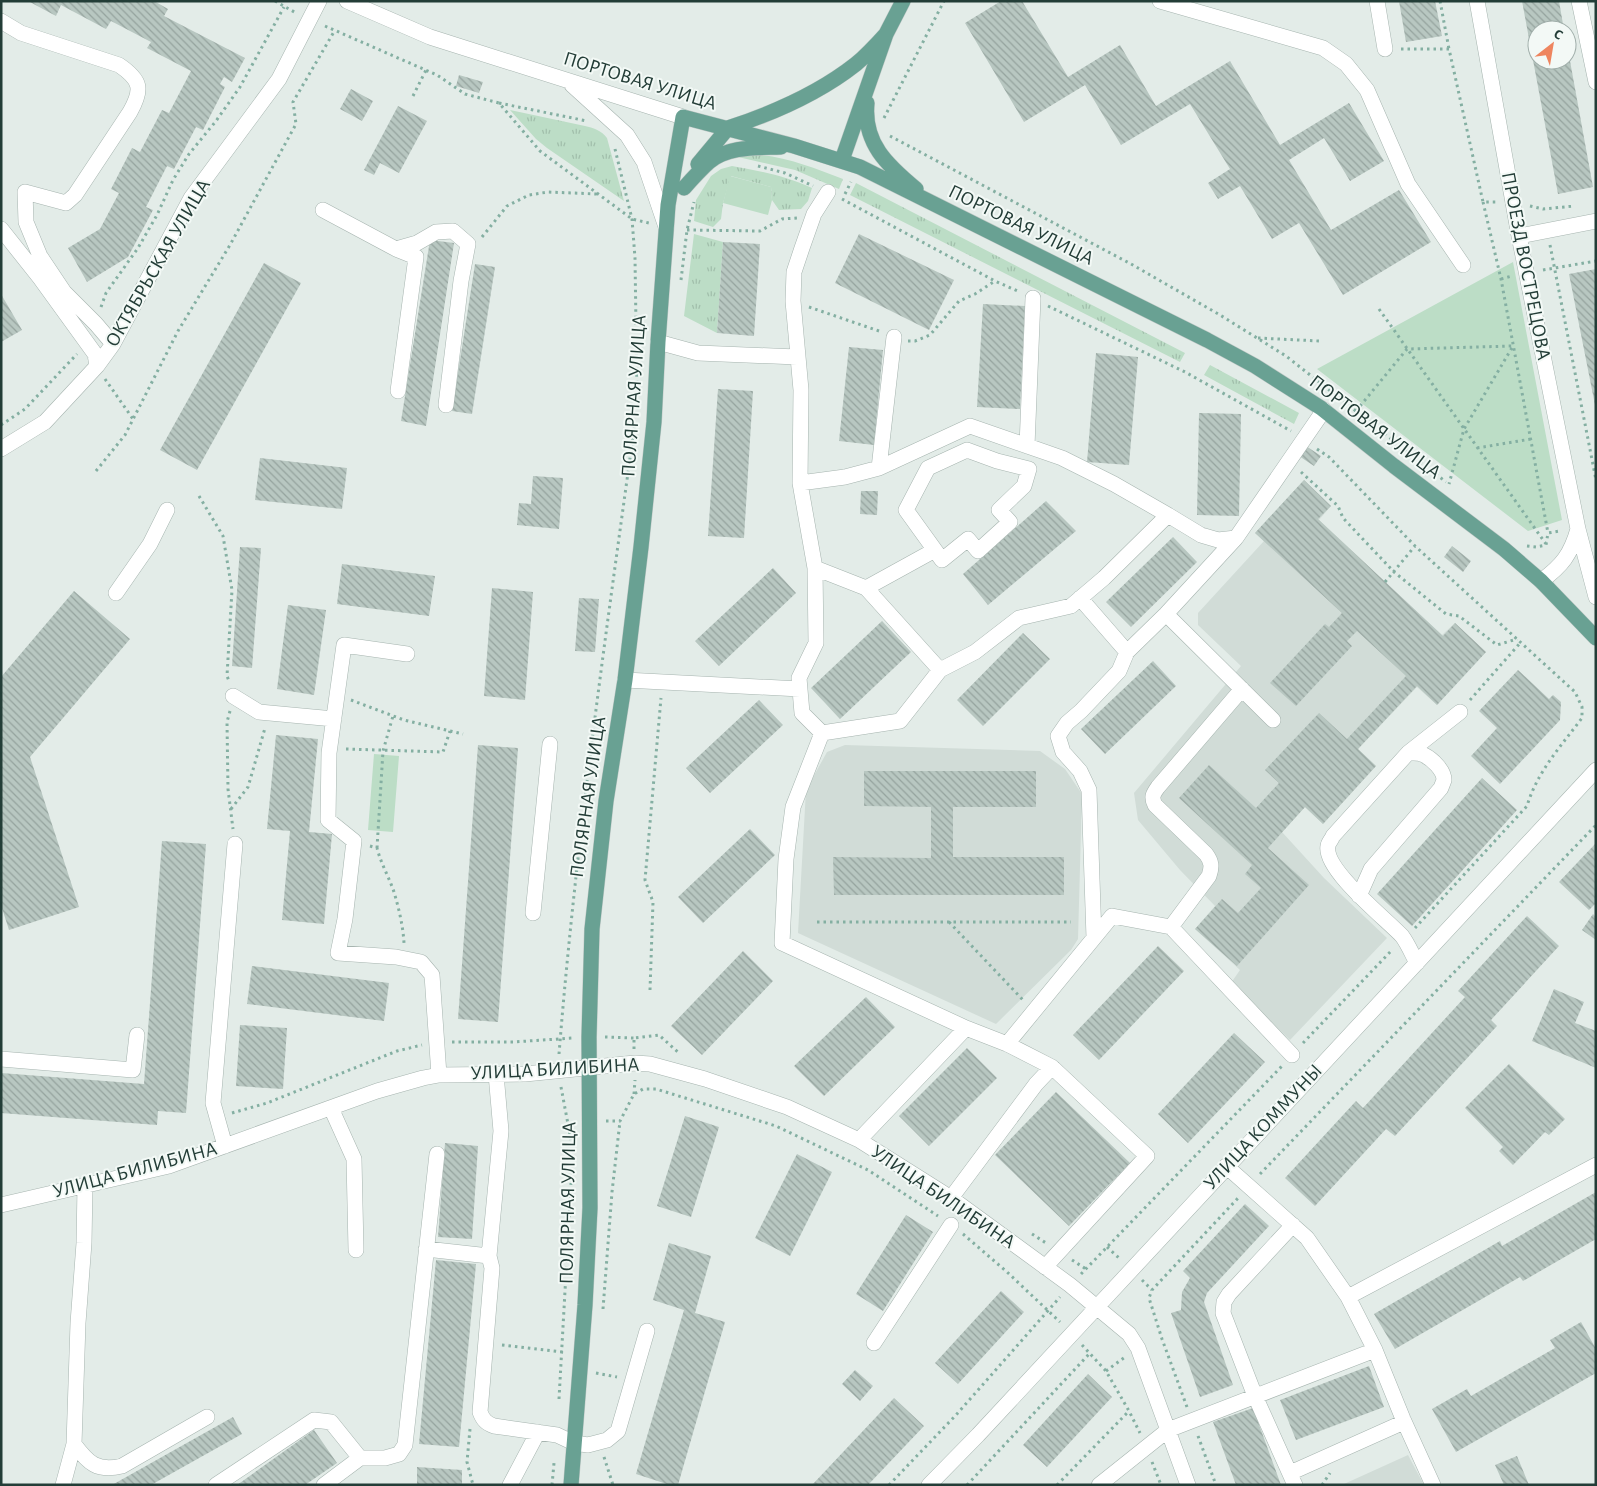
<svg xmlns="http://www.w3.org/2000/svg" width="1597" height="1486" viewBox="0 0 1597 1486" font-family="'Alegreya Sans',sans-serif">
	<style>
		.built { fill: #d1dcd7 }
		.grass { fill: url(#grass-tufts) }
		.park { fill: #bcddc6 }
		.building { fill: url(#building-back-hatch) }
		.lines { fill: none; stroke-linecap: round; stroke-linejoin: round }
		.minor-casing { stroke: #a6b4af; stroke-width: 16 }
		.major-casing { stroke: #c1c9c7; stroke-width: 16 }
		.path { stroke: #84afa2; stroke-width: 3; stroke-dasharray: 2.5 4; stroke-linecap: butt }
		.minor { stroke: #fff; stroke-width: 15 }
		.major { stroke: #69a193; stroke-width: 15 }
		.labels { text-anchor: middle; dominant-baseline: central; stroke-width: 4; stroke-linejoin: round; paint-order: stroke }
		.street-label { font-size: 20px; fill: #233d37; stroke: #f3f9f6 }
	</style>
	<defs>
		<pattern id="grass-tufts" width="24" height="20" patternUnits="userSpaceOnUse" patternTransform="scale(1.25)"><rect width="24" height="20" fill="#bcddc6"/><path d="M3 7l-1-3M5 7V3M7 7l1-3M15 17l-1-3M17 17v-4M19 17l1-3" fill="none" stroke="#a1bfab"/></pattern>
		<pattern id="building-back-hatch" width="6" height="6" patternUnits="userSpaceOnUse" patternTransform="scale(1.25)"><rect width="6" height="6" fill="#b8c7c1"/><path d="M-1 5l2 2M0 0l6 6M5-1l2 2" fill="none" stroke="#95a39e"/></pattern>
	</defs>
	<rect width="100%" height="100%" fill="#e3ece8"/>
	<path class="built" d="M1304,480L1331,506L1319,520L1442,635L1455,623L1486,652L1437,705L1417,687L1358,749L1376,766L1323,824L1305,807L1282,832L1324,878L1387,938L1290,1040L1231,983L1240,970L1195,929L1215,906L1180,870L1138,820L1134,793L1241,666L1198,625V613L1264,541L1255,533Z
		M845,745L1040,751L1065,769L1082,794L1078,939L1071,950L996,1024L798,933L806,790L827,752Z
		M1408,1455L1424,1485H1345L1344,1484Z"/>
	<path class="grass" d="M510,110L585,126C593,128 601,130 607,138L624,201L547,148L536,139Z
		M746,154C779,154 812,167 843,179L839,189L795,170L738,157Z
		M732,166C760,171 786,176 812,188L808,201L801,209L779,210L772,200L771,187L731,176L723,203L721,219L713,227L694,221L696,200L711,176L721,169Z
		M856,183L1185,353L1180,362L850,195Z
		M694,234L723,242L717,333L684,316Z
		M1210,365L1299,413L1294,424L1204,375Z"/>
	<path class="park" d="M730,176L771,187L772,200L768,215L723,203Z
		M1513,262L1562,520L1528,531L1317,369Z
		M374,754L399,756L393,832L368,830Z"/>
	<path class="building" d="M28,1H154L168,9L164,16L245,58L232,82L224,77L220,84L225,87L203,130L196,127L174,169L167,166L146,207L153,210L128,257L87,282L68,248L100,229L119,193L111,189L132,148L140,152L162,110L169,113L191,71L147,48L151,42L111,21L106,29L61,5L56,16Z
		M1001,1H1022L1068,77L1120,45L1156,106L1230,61L1280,145L1349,103L1384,161L1350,181L1324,138L1289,160L1331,230L1399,190L1431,242L1343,295L1299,223L1272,239L1240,186L1218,199L1208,183L1230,169L1190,104L1121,145L1085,85L1024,122L965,23Z
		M1399,1H1435L1442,36L1406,42Z
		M1522,1H1559L1564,30H1537V60H1567L1568,50L1593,187L1558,194Z
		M459,75L483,82L479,93L456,86Z
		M351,89L373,101L362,121L340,109Z
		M398,106L427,121L399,173L380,163L374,175L364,170Z
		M859,234L954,280L929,330L835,283Z
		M430,240L454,243L426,426L401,421Z
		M723,242L760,244L754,336L717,333Z
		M264,263L301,283L197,470L160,450Z
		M475,264L495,267L472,414L452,411Z
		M1596,269V405H1595L1569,274Z
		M1,294L22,330L1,342Z
		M983,304L1025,306L1020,409L977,407Z
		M849,347L883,350L874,445L839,441Z
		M1096,353L1138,357L1129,465L1087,462Z
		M718,389L753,391L744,538L708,536Z
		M1199,413L1241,414L1239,516L1197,515Z
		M1306,446L1321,456L1314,466L1299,456Z
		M260,458L347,468L342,509L255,500Z
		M533,476L563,478L559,529L517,525L519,503L531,504Z
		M1304,480L1331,506L1318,519L1443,636L1455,623L1486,652L1437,705L1417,686L1358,749L1376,766L1323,824L1305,807L1268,848L1309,885L1237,966L1195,929L1222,899L1238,913L1261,888L1245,874L1252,865L1179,798L1209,765L1256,808L1279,783L1265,770L1319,713L1347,739L1406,676L1357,631L1347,641L1352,646L1296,706L1270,683L1325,624L1329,627L1342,613L1255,533Z
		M861,491H878L877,515L860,514Z
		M1046,501L1076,531L988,605L963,574Z
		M1173,537L1197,562L1131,627L1106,602Z
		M1452,546L1471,561L1463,572L1444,557Z
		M240,547L261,548L252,668L232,666Z
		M342,564L435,576L429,616L337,604Z
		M773,568L796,593L719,666L695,641Z
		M492,588L533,592L525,700L484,696Z
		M74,591L130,639L30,757L79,907L9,930L1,905V677Z
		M579,598L599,599L595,652L575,651Z
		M288,605L326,610L314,695L277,689Z
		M882,621L911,652L840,719L811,688Z
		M1023,633L1050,659L983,726L957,700Z
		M1153,661L1176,686L1105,754L1081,729Z
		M1518,670L1549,699L1553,695L1561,702L1560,720L1500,784L1471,756L1497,728L1479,711Z
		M759,700L783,725L710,793L686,768Z
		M276,735L318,739L309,832L332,834L324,924L282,920L290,831L267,829Z
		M478,745L518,748L498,1022L458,1019Z
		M864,771H1036V807H953V857H1064V895H834L833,857L931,858V807L864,806Z
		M1482,778L1517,810L1412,926L1377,894Z
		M750,829L775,855L703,923L678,897Z
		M162,841L206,844L186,1113L158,1111L157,1125L1,1113V1073L144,1084Z
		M1596,843V903L1589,910L1559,882Z
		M1593,914L1596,917V940L1582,930Z
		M1527,916L1559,946L1491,1020L1497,1026L1395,1136L1386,1129L1315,1206L1285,1178L1356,1101L1363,1108L1465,997L1458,991Z
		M1158,946L1184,971L1099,1060L1073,1035Z
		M743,951L773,981L702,1055L671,1026Z
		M252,966L389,983L384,1021L247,1004Z
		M1554,989L1584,1002L1575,1023L1596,1031V1068L1532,1041Z
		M866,997L895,1027L824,1096L794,1066Z
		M240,1025L287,1028L283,1089L236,1086Z
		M1234,1033L1265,1062L1188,1143L1158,1114Z
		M967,1048L997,1078L929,1146L899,1116Z
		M1509,1064L1565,1119L1549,1135L1545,1132L1513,1165L1499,1151L1503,1147L1465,1108Z
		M1056,1092L1130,1163L1069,1226L995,1155Z
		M685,1116L719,1127L691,1217L657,1206Z
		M445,1143L478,1146L472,1239L438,1237Z
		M797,1154L832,1172L790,1256L755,1238Z
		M1596,1192V1239L1523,1281L1520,1277L1395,1349L1374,1314L1500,1241L1502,1246Z
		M1245,1204L1269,1226L1207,1293L1204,1302L1233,1385L1200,1397L1171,1313L1181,1310L1182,1292L1190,1278L1183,1271Z
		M906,1215L933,1232L883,1311L856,1294Z
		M669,1243L711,1256L695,1313L725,1322L678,1485H670L636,1474L684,1310L653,1300Z
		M436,1260L476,1264L459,1447L419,1444Z
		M1001,1291L1024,1312L958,1384L935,1363Z
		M1581,1322L1596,1349V1373L1456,1452L1432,1409L1467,1389L1471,1396L1555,1348L1550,1340Z
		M1369,1366L1384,1407L1296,1440L1280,1400Z
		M855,1370L873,1386L860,1401L842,1384Z
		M1088,1374L1112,1397L1047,1467L1023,1445Z
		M894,1398L924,1426L868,1485H812Z
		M1253,1408L1281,1485H1236L1213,1422Z
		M233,1417L242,1434L151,1485H112Z
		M314,1430L337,1463L305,1485H237Z
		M1517,1456L1529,1485H1504L1495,1465Z
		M417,1467L462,1470V1485H417Z"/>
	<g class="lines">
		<defs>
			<path id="minor" d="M347,1L430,37L683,117
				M1160,1L1323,48L1346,64L1367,90L1408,184L1463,265
				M1377,1L1385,49
				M1477,1L1519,236L1578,529L1596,597
				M1579,1L1596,82
				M1,21L21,33L119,65C141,80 143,89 130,112L75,195L66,203L25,192L26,222L40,256L64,292L96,324L113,344
				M572,85L627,135L644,162L666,227
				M828,192L814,214L802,248L794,272L793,301L801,390L800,483L815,568L866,588L940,670L975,652L1019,618L1071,606L1104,578L1168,515L1201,535L1218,540L1236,538L1324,410
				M323,210L396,249L416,257L398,391
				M1,229L40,278L95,354L97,366
				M1519,236L1596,221
				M396,249L417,243L436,232L453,231L468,244L461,281L446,405
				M658,342L698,353L797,357
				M1027,446L1033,298
				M1,449L45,422L97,366L113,344L191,198L279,79L319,1
				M967,450L997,461L1029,469L1024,486L999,510L1010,522L978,551L968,539L942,560L906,510L928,468Z
				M879,468L894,337
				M800,483L845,477L879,468L970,426L1062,458L1114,484L1168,515
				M815,568L816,643L799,678L802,713L822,733L793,807L786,859L782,943L966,1028L1007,1044L1052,1067
				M1541,581C1562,566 1571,554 1578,529
				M866,588L935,550
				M116,593L150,544L167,510
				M1080,598L1127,652
				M1166,614L1273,720
				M407,654L344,645L329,753L328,820L354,841L345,919L338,953L396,957L421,962L432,975L439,1075
				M625,680L800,689
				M233,696L259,712L334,719
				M822,733L900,721L940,670
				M1359,896L1371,869L1441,788C1442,785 1443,783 1444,780C1444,770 1432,759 1424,755C1419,752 1414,753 1408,753
				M533,913L550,744
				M1171,927L1209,876C1212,867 1212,862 1206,854L1155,805C1151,797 1153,794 1158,787L1242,689
				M1094,938L1089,790L1080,771L1063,752L1058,736L1067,723L1081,711L1119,671L1127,652L1166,614L1236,538
				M1417,963C1412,954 1408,944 1402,936C1386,919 1323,869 1328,846C1328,843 1332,839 1333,836L1408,753L1460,712
				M1007,1044L1112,916L1171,927L1292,1055
				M1,1059L133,1070L137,1035
				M331,1108L354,1159L356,1250
				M859,1140L966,1028
				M225,1146L213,1103L235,844
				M1226,1166L1307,1238L1348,1297L1375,1350L1403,1419L1433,1485
				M951,1198L1036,1084L1052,1067L1147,1156L1045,1267
				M1,1205L169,1166L377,1091L423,1078L439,1075L525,1074L635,1063L650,1064L705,1079L787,1107L859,1140L951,1198L1070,1285L1129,1334L1138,1348L1188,1485
				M1293,1225L1229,1294L1224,1302L1223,1313L1255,1396L1295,1485
				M426,1249L489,1256L492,1268L480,1412C483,1420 486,1423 494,1426L557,1435L574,1443L588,1445L607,1440L618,1431L647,1331
				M489,1256L501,1131L496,1074
				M1348,1297L1596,1165
				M874,1343L951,1225
				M74,1444C88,1463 97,1472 122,1466L207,1417
				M1290,1473L1404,1422
				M63,1485L74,1444L78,1323L84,1243L85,1186
				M216,1485L314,1420L331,1422L360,1458
				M324,1485L360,1458H385L399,1454L405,1445L437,1154
				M510,1485L538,1432
				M929,1485L978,1435L1596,770
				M1099,1485L1168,1430L1375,1350"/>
			<path id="major" d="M867,103C863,143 887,165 916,189
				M728,128C774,113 818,94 856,64C867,55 877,44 886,34
				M842,160L886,34L903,1
				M698,164L728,128
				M684,188C692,179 700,170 709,162C728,146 757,148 781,147
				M571,1485L585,1305L590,1208L589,1037L592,929L606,801L625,680L641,547L654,422L658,342L668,205L683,117L794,146L860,167L1207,340L1255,366L1321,408L1394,466L1504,549L1541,581L1596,638"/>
		</defs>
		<use href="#minor" class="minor-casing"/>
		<use href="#major" class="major-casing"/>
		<path class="path" d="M275,1L296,13
			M1440,1L1449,49
			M325,26L437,75L465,94L499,103L540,151L632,219L649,223
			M1401,49H1449L1483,202H1497
			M413,96L426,70
			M499,103L587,121
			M884,118L944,1
			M890,136L1131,264L1220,315L1286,356L1446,482
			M615,149L632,219L635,258L637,394
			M758,166L785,173L813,186
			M845,194L851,182
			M842,199L995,281L1020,292
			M1483,202L1501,279L1548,533
			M1530,206L1543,209L1575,206
			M687,230L760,231L782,219L797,218
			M482,237L507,206L529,195L548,192L597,194
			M1550,245L1596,480
			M1543,270L1596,261
			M1501,279L1512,276
			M681,280L687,230L694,202
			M1048,306L1185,372L1291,431
			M101,307L106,293L138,248L157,215L173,180L189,154L216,121L240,87L284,7
			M809,307L879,331
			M1379,309L1546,544
			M1258,338L1319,341
			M908,341H915L930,335L959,301L975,294L995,281
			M105,379L133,419
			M1356,411L1407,349L1513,346L1464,429L1449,484
			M1,425L25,409L77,354
			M1477,448L1531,439
			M1317,449L1329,457L1415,546L1575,692L1582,707V718C1561,746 1537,772 1527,806L1415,928
			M96,471L125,435L178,331L230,245L296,124L293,102L335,30
			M1301,472L1338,506L1343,518L1394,572L1446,614L1459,616L1497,645L1517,639
			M199,496L223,536L232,590L227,676L229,681
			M1527,546L1536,547L1546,545L1548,533L1560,531
			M1385,582L1415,546
			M351,700L404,720L463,734
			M1470,700L1521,642
			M230,711L227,722L228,789L233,829
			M346,749L443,752L450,731
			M231,809L248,787L265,728
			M370,846L377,848C381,864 389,877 394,892C399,909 403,926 404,943
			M377,848L383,751L393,716
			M817,922H1071
			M949,922L1023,1000
			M650,990L653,902L645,880L661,698
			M605,1037L634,1038
			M452,1042H513L573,1038
			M1303,1043L1392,950
			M634,1049V1038L659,1035L680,1054
			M559,1054C576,842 606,632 635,422
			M561,1087L571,1140
			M634,1094L635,1080
			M232,1113L267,1103L397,1051L422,1045
			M606,1121H620L634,1094L643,1089H656L776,1126L868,1170L938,1216
			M1260,1174L1596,825
			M963,1234L1007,1272L1060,1322
			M1032,1234L1046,1243
			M1107,1247L1119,1258
			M1072,1260L1086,1269
			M1081,1274L1282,1066
			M1142,1280L1152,1290
			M603,1309L612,1192L620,1121
			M502,1345L563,1352
			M1082,1345L1106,1371L1129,1411L1140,1433
			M1106,1371L1125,1357
			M596,1373L617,1377
			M559,1399L571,1183
			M1187,1407L1162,1339L1149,1298L1152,1290L1239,1197
			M470,1429L467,1462L473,1485
			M1198,1436L1216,1485
			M604,1457L613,1485
			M1152,1462L1161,1485
			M552,1485L554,1463
			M889,1485L956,1415L1060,1297
			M967,1485L1090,1353
			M1057,1485L1129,1411
			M1322,1485L1330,1473"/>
		<use href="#minor" class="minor"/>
		<use href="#major" class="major"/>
	</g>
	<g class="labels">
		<g class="street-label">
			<text transform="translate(640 81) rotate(17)">ПОРТОВАЯ УЛИЦА</text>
			<text transform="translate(1021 225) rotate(26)">ПОРТОВАЯ УЛИЦА</text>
			<text transform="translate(158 263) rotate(-60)">ОКТЯБРЬСКАЯ УЛИЦА</text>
			<text transform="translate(1526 266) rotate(79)">ПРОЕЗД ВОСТРЕЦОВА</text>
			<text transform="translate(634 396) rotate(-86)">ПОЛЯРНАЯ УЛИЦА</text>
			<text transform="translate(1375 427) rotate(37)">ПОРТОВАЯ УЛИЦА</text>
			<text transform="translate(588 797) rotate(-82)">ПОЛЯРНАЯ УЛИЦА</text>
			<text transform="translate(555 1069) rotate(-3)">УЛИЦА БИЛИБИНА</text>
			<text transform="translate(1263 1127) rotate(-47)">УЛИЦА КОММУНЫ</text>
			<text transform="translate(135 1170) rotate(-15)">УЛИЦА БИЛИБИНА</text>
			<text transform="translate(943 1197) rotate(34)">УЛИЦА БИЛИБИНА</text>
			<text transform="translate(568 1203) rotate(-89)">ПОЛЯРНАЯ УЛИЦА</text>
		</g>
	</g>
	<rect width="1597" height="1486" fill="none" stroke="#233d37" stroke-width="5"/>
	<g transform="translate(1552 45) rotate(31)"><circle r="24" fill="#f3f9f6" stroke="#a0aeaa"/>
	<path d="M0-4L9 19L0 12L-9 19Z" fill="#ee855f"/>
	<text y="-8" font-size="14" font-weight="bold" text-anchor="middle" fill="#233d37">С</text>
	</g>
</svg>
